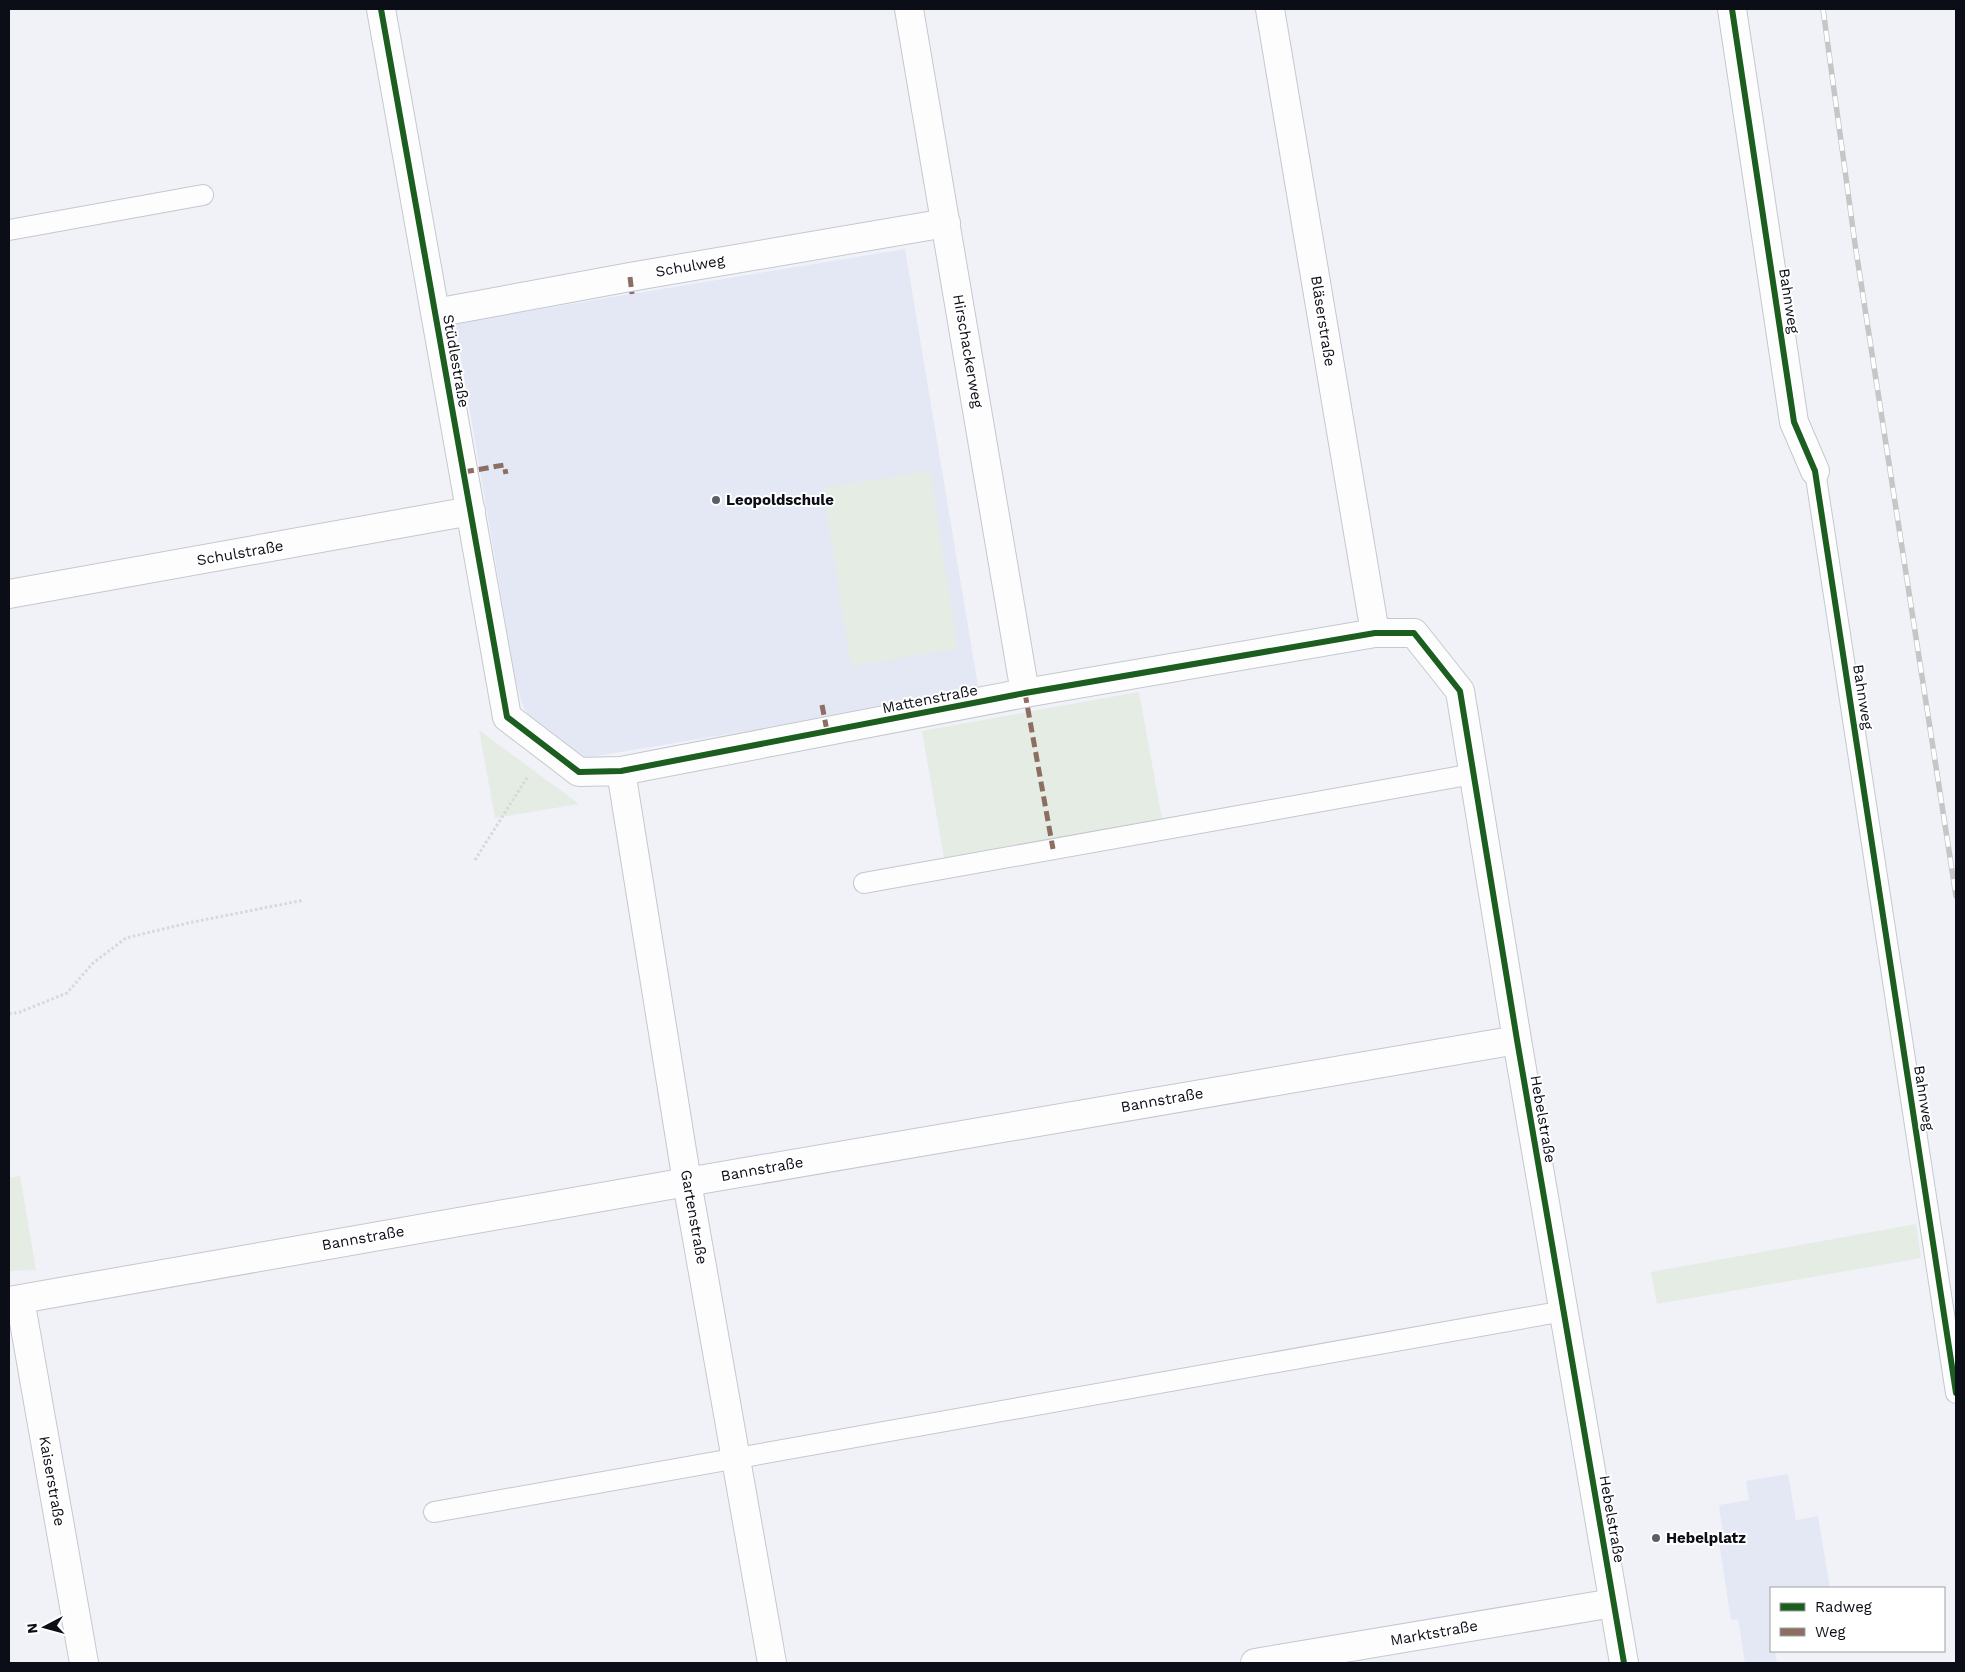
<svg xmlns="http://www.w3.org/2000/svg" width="1965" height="1672" viewBox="0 0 1965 1672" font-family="'Work Sans',sans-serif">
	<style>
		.built { fill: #e4e8f5 }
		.green { fill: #e4ece3 }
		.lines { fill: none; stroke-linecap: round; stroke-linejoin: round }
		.lane-casing { stroke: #c5c8cf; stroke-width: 22 }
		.street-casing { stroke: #c5c8cf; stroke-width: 30 }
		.path { stroke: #d7d8d9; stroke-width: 3; stroke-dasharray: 2.5 2.5; stroke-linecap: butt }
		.lane { stroke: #fdfdfe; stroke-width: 20 }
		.street { stroke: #fdfdfe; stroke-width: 28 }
		.rail-casing { stroke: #c6c6c8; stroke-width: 5.5 }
		.rail { stroke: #fff; stroke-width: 4; stroke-dasharray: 11; stroke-linecap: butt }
		.quiet { stroke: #8d6e63; stroke-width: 5; stroke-dasharray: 10 5; stroke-linecap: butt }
		.cycleway-casing { stroke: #fff; stroke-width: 9 }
		.cycleway { stroke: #1b5e20; stroke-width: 6 }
		.poi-dot { fill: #5c5e66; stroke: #fff; stroke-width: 2 }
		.labels { text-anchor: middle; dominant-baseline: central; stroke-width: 4; stroke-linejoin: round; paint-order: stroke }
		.street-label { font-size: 15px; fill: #0c0e17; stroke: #fff }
		.poi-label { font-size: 15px; font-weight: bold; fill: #0c0e17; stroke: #fff; text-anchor: start }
	</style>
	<rect width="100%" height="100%" fill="#f0f2f8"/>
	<path class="built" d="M905,249L979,692L585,758L563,752L534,727L522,704L515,677L455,323Z
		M1788,1474L1796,1520L1818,1516L1830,1588H1771V1651H1775L1777,1663H1745L1738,1619L1731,1620L1718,1536L1723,1534L1719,1505L1749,1500L1746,1481Z"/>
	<path class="green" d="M930,471L958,649L851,666L823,488Z
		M1139,692L1162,819L944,858L922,731Z
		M479,730L579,804L495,818Z
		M20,1176L36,1270L9,1271V1178Z
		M1916,1224L1921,1258L1657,1304L1651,1272Z"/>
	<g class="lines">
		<defs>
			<path id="lane" d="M9,230L203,195
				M1815,471L1956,1393
				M864,883L1473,774
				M434,1512L1564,1311"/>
			<path id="street" d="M381,9L507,717L579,772L621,771L1025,693L1375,633H1414L1460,691L1517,1040L1624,1663
				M909,9L1025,693
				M1270,9L1375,633
				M1732,9L1794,422L1815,471
				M435,313L630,277L946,223
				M9,594L471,511
				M621,771L687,1182L772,1663
				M20,1299L84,1663
				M9,1301L687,1182L1517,1040
				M1255,1663L1613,1603"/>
		</defs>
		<use href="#lane" class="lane-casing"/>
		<use href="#street" class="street-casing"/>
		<path class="path" d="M475,860L528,776
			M9,1014L20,1012L67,993L93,963L126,938L188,923L304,900"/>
		<use href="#lane" class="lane"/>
		<use href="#street" class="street"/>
		<defs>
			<path id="rail" d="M1823,9L1855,244L1956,896"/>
		</defs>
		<use href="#rail" class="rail-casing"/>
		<use href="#rail" class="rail"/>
		<path class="quiet" d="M630,277L632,294
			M464,472L504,465L506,474
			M1025,693L1053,849
			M822,705L827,731"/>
		<defs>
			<path id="cycleway" d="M381,9L507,717L579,772L621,771L1025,693L1375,633H1414L1460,691L1517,1040L1624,1663
				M1732,9L1794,422L1815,471L1956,1393"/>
		</defs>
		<use href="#cycleway" class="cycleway-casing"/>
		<use href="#cycleway" class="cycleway"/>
	</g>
	<g class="poi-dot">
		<circle cx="716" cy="500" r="5"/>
		<circle cx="1656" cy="1538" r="5"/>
	</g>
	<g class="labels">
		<g class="street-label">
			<text transform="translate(690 266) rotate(-10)">Schulweg</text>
			<text transform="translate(1789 301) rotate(81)">Bahnweg</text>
			<text transform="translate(1323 321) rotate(81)">Bläserstraße</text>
			<text transform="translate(968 351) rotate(80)">Hirschackerweg</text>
			<text transform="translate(456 361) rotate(80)">Stüdlestraße</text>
			<text transform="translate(240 553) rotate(-10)">Schulstraße</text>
			<text transform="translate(1863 697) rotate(81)">Bahnweg</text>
			<text transform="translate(930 699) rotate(-11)">Mattenstraße</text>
			<text transform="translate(1924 1098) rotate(81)">Bahnweg</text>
			<text transform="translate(1162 1100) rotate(-10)">Bannstraße</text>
			<text transform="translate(1543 1119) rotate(80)">Hebelstraße</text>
			<text transform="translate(762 1169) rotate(-10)">Bannstraße</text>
			<text transform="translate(694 1217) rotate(80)">Gartenstraße</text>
			<text transform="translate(363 1238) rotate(-10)">Bannstraße</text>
			<text transform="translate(52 1481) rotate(80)">Kaiserstraße</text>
			<text transform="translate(1612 1519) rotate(80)">Hebelstraße</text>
			<text transform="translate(1434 1633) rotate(-10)">Marktstraße</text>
		</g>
		<g class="poi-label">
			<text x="726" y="500">Leopoldschule</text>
			<text x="1666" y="1538">Hebelplatz</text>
		</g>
	</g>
	<rect width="1965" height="1672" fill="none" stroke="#0c0e17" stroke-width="20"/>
	<rect x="1770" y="1587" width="175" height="65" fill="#ffffff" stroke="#9e9fa2"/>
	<rect x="1780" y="1603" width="25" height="8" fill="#1b5e20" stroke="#9e9fa2"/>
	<text x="1815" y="1612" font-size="15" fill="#0c0e17">Radweg</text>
	<rect x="1780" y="1628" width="25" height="8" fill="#8d6e63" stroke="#9e9fa2"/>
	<text x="1815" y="1637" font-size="15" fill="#0c0e17">Weg</text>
	<g transform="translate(45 1627) rotate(264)" stroke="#ffffff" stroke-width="4" paint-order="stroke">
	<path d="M0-4L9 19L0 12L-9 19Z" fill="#0c0e17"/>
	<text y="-8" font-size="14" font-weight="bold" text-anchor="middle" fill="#0c0e17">N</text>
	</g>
</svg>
